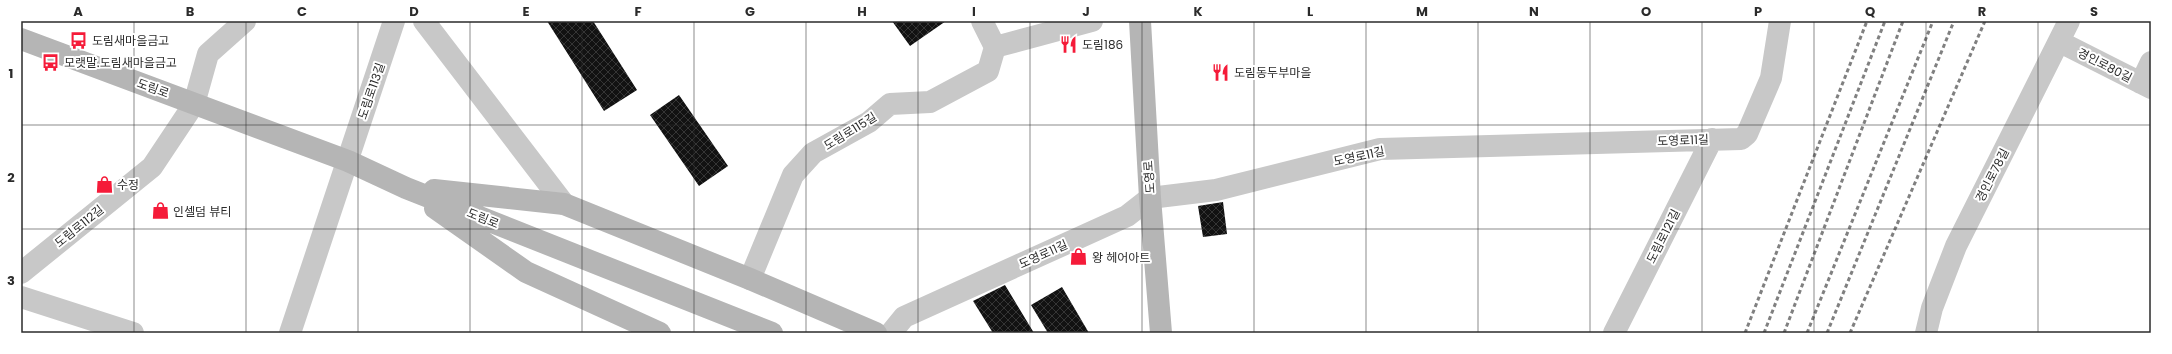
<svg xmlns="http://www.w3.org/2000/svg" width="2172" height="354" viewBox="0 0 2172 354" font-family="Poppins,'Noto Sans KR',sans-serif">
	<style>
		.building { fill: url(#building-cross-hatch) }
		.lines { fill: none; stroke-linecap: round; stroke-linejoin: round }
		.street { stroke: #c8c8c8; stroke-width: 22 }
		.secondary { stroke: #b5b5b5; stroke-width: 22 }
		.rail { stroke: #808080; stroke-width: 3; stroke-dasharray: 4 3; stroke-linecap: butt }
		.grid { fill: none; stroke: #2b2b2b; stroke-width: 1; stroke-opacity: 0.55 }
		.labels { text-anchor: middle; dominant-baseline: central; stroke-width: 4; stroke-linejoin: round; paint-order: stroke }
		.poi-label { font-size: 12px; fill: #2b2b2b; stroke: #fff; text-anchor: start }
		.street-label { font-size: 12px; fill: #2b2b2b; stroke: #fff }
		.neatline { fill: none; stroke: #2b2b2b; stroke-width: 1.5 }
		.grid-label { font-size: 13px; text-anchor: middle; font-weight: bold; fill: #2b2b2b }
	</style>
	<defs>
		<pattern id="building-cross-hatch" width="8" height="8" patternUnits="userSpaceOnUse"><rect width="8" height="8" fill="#121212"/><path d="M0 0l8 8M0 8l8-8" fill="none" stroke="#353535"/></pattern>
	</defs>
	<rect width="100%" height="100%" fill="#fff"/>
	<path class="building" d="M547,21H593L637,90L604,111Z
		M892,21H946L910,46Z
		M679,95L728,166L699,186L650,115Z
		M1223,202L1227,234L1203,237L1198,206Z
		M1005,285L1034,333H993L973,301Z
		M1062,287L1089,333H1048L1031,305Z"/>
	<g class="lines">
		<path class="street" d="M424,21L564,204
			M2060,42L2151,88
			M995,47L1092,21
			M2141,83L2151,62
			M21,273L152,167L194,104L208,54L245,21
			M750,279L793,175L813,153L869,122L890,104L930,102L988,71L995,47L982,21
			M21,297L133,333
			M290,333L394,21
			M891,333L904,317L1127,216L1150,198L1216,190L1380,149L1741,139L1747,134L1771,78L1780,21
			M1614,333L1712,139
			M1926,333L1932,308L1956,246L2069,21"/>
		<path class="secondary" d="M1140,21L1150,198L1161,333
			M21,39L348,161L406,188L772,333
			M434,190L564,204L750,279L876,333
			M435,208L526,272L660,333"/>
		<path class="rail" d="M1745,333L1867,21
			M1764,333L1885,21
			M1784,333L1903,21
			M1807,333L1933,21
			M1827,333L1954,21
			M1850,333L1985,21"/>
	</g>
	<path class="grid" d="M134,21V333M246,21V333M358,21V333M470,21V333M582,21V333M694,21V333M806,21V333M918,21V333M1030,21V333M1142,21V333M1254,21V333M1366,21V333M1478,21V333M1590,21V333M1702,21V333M1814,21V333M1926,21V333M2038,21V333M21,125H2151M21,229H2151"/>
	<defs>
		<symbol id="bus-bare" viewBox="-9 -9 18 18"><path d="M-5-6H5V4H4V6H2V4H-2V6H-4V4H-5ZM-3.5-4V0h7V-4ZM-3.5 1.2v1.5H-2V1.2ZM2 1.2v1.5H3.5V1.2Z" fill="#f51b39" stroke="#fff" stroke-width="2.5" paint-order="stroke"/></symbol>
		<symbol id="restaurant-bare" viewBox="-9 -9 18 18"><path d="M-5-6h1v4h1v-4h1v4h1v-4h1v5L-1.5 .5V6h-2V.5L-5-1ZM5-6V6H3V1.5H1.5Q1.5-4 5-6Z" fill="#f51b39" stroke="#fff" stroke-width="2.5" paint-order="stroke"/></symbol>
		<symbol id="shop-bare" viewBox="-9 -9 18 18"><path d="M-5-2.5h2.3a2.7 3.5 0 0 1 5.4 0H5L5.5 6h-11ZM-1.5-2.5h3a1.5 2.3 0 0 0-3 0Z" fill="#f51b39" stroke="#fff" stroke-width="2.5" paint-order="stroke"/></symbol>
	</defs>
	<g fill-rule="evenodd">
		<use href="#bus-bare" x="66" y="28" width="25" height="25"/>
		<use href="#restaurant-bare" x="1056" y="32" width="25" height="25"/>
		<use href="#bus-bare" x="38" y="50" width="25" height="25"/>
		<use href="#restaurant-bare" x="1208" y="60" width="25" height="25"/>
		<use href="#shop-bare" x="92" y="172" width="25" height="25"/>
		<use href="#shop-bare" x="148" y="198" width="25" height="25"/>
		<use href="#shop-bare" x="1066" y="244" width="25" height="25"/>
	</g>
	<g class="labels">
		<g class="poi-label">
			<text x="92" y="40">도림새마을금고</text>
			<text x="1082" y="44">도림186</text>
			<text x="64" y="62">모랫말.도림새마을금고</text>
			<text x="1234" y="72">도림동두부마을</text>
			<text x="117" y="184">수정</text>
			<text x="173" y="211">인셀덤 뷰티</text>
			<text x="1092" y="257">왕 헤어아트</text>
		</g>
		<g class="street-label">
			<text transform="translate(2105 65) rotate(27)">경인로80길</text>
			<text transform="translate(153 88) rotate(20)">도림로</text>
			<text transform="translate(371 91) rotate(-71)">도림로113길</text>
			<text transform="translate(850 131) rotate(-32)">도림로115길</text>
			<text transform="translate(1683 140) rotate(-2)">도영로11길</text>
			<text transform="translate(1359 156) rotate(-12)">도영로11길</text>
			<text transform="translate(1992 175) rotate(-63)">경인로78길</text>
			<text transform="translate(1149 177) rotate(-94)">도영로</text>
			<text transform="translate(483 218) rotate(22)">도림로</text>
			<text transform="translate(79 226) rotate(-39)">도림로112길</text>
			<text transform="translate(1663 236) rotate(-63)">도림로121길</text>
			<text transform="translate(1043 254) rotate(-24)">도영로11길</text>
		</g>
	</g>
	<rect width="2172" height="354" fill="none" stroke="#ffffff" stroke-width="44"/>
	<rect x="22" y="22" width="2128" height="310" class="neatline"/>
	<g class="grid-label">
		<text x="78" y="16">A</text>
		<text x="190" y="16">B</text>
		<text x="302" y="16">C</text>
		<text x="414" y="16">D</text>
		<text x="526" y="16">E</text>
		<text x="638" y="16">F</text>
		<text x="750" y="16">G</text>
		<text x="862" y="16">H</text>
		<text x="974" y="16">I</text>
		<text x="1086" y="16">J</text>
		<text x="1198" y="16">K</text>
		<text x="1310" y="16">L</text>
		<text x="1422" y="16">M</text>
		<text x="1534" y="16">N</text>
		<text x="1646" y="16">O</text>
		<text x="1758" y="16">P</text>
		<text x="1870" y="16">Q</text>
		<text x="1982" y="16">R</text>
		<text x="2094" y="16">S</text>
		<text x="11" y="78">1</text>
		<text x="11" y="182">2</text>
		<text x="11" y="285">3</text>
	</g>
</svg>
